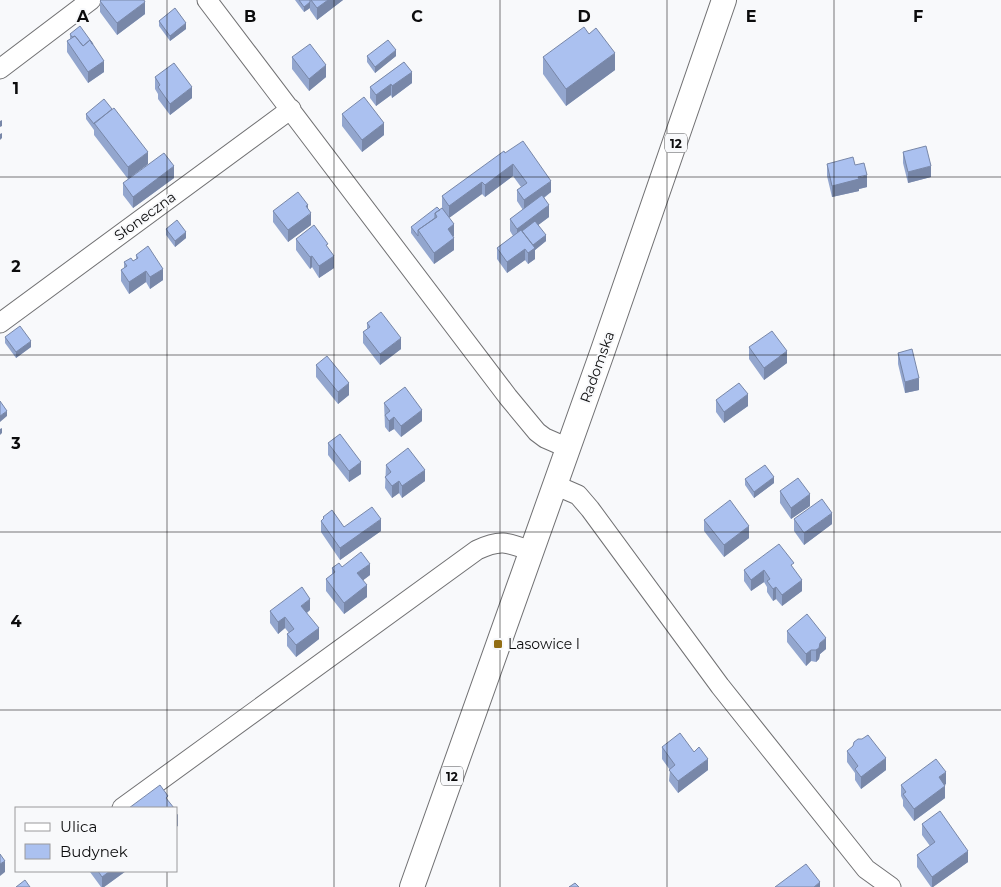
<svg xmlns="http://www.w3.org/2000/svg" width="1001" height="887" viewBox="0 0 1001 887" font-family="Montserrat,sans-serif">
	<style>
		.lines { fill: none; stroke-linecap: round; stroke-linejoin: round }
		.minor-casing { stroke: #717173; stroke-width: 21 }
		.major-casing { stroke: #717173; stroke-width: 26 }
		.minor { stroke: #fff; stroke-width: 19 }
		.major { stroke: #fff; stroke-width: 24 }
		.wall { fill: #93a6ce }
		.shaded-wall { fill: #7887a8 }
		.building { fill: #abc1f0; stroke: #7887a8 }
		.grid { fill: none; stroke: #0c0c0d; stroke-width: 1; stroke-opacity: 0.55 }
		.poi-dot { fill: #926e15; stroke: #f8f9fb; stroke-width: 2 }
		.labels { text-anchor: middle; dominant-baseline: central; stroke-width: 4; stroke-linejoin: round; paint-order: stroke }
		.shield { fill: #f8f9fb; stroke: #535354; stroke-width: 1 }
		.shield-label { font-size: 12px; font-weight: bold; fill: #0c0c0d }
		.street-label { font-size: 14px; fill: #0c0c0d; stroke: #f8f9fb }
		.poi-label { font-size: 14px; fill: #0c0c0d; stroke: #f8f9fb; text-anchor: start }
		.grid-label { font-size: 16px; text-anchor: middle; font-weight: bold; fill: #0c0c0d; stroke: #f8f9fb; stroke-width: 4; stroke-linejoin: round; paint-order: stroke }
	</style>
	<rect width="100%" height="100%" fill="#f8f9fb"/>
	<g class="lines">
		<defs>
			<path id="minor" d="M207,0L508,397L537,432L545,438L568,448
				M0,69L91,0
				M0,323L291,109
				M555,485L578,495L590,509L720,686L866,869L891,887
				M122,808L477,550C500,539 507,542 531,551"/>
			<path id="major" d="M412,887L602,353L724,0"/>
		</defs>
		<use href="#minor" class="minor-casing"/>
		<use href="#major" class="major-casing"/>
		<use href="#minor" class="minor"/>
		<use href="#major" class="major"/>
	</g>
	<path class="wall" d="M295,0H343L317,20L310,10V8L304,12Z
		M100,1L145,14L117,35L100,12Z
		M159,21L186,29L170,41L159,26Z
		M70,34L93,45L104,72L88,83L67,52V41L70,39Z
		M589,34L615,70L566,106L543,74V57Z
		M367,56H396L375,73L367,62Z
		M292,57L326,77L309,91L292,69Z
		M404,62L412,83L392,98L391,95L376,106L370,98V87Z
		M155,77L192,98L170,115L158,99V94L155,89Z
		M86,114L148,164L128,179L94,135V130L86,119Z
		M342,114L384,135L362,152L342,126Z
		M903,152L931,177L908,183L903,163Z
		M505,153L551,192L544,198L549,217L538,225L546,241L535,250V259L528,264L525,260L507,273L497,259V248L513,236L510,231V219L523,210L517,201V190L521,187L513,176L485,197L482,194L449,218L454,236H453L454,250L434,264L411,233V227L442,208V196Z
		M827,164L855,165L867,187L859,189V191L832,197L827,176Z
		M174,178L133,208L123,195V183Z
		M308,209L311,225L288,242L273,222V211Z
		M166,229L186,238L175,247L166,235Z
		M296,239L328,248L334,268L319,278L312,267L310,269L296,250Z
		M136,255L163,280L150,289L146,282L129,294L121,281V270L124,268V262L133,261L136,260Z
		M367,323L401,349L380,365L363,343V332L367,329Z
		M5,337L31,347L16,358L5,343Z
		M749,347L787,363L764,380L749,359Z
		M898,353L919,390L905,393L898,364Z
		M316,365L349,395L338,404L316,377Z
		M716,400L748,406L724,423L716,412Z
		M384,403L422,421L401,437L394,429L389,432L385,427Z
		M328,443L361,474L349,482L328,455Z
		M386,465L425,481L402,498L399,493L392,498L385,488Z
		M745,479L774,483L754,498L745,485Z
		M780,491L810,506L791,519L780,503Z
		M323,517L344,527L381,531L340,560L321,532V521L323,519Z
		M794,519L832,524L804,545L794,531Z
		M704,520L749,538L724,557L704,531Z
		M342,567L370,575L363,580L367,597L344,614L326,591V579L332,574V568Z
		M794,569L802,591L782,606L776,599L773,601L767,592V587L764,582L751,591L744,581V570Z
		M310,610L307,613L319,639L296,657L287,646V634L289,633L285,628L278,634L270,623V611Z
		M787,631L826,649L820,654L819,659L816,662L811,661L806,666L787,642Z
		M662,747L708,770L678,793L669,781L670,770L662,759Z
		M847,751L886,770L861,789L855,780V773L847,762Z
		M946,784L944,785L945,798L914,821L903,806V800L901,796V785Z
		M922,824L968,862L933,887H931L917,867V855L930,846L922,835Z
		M90,871H126L104,887H101L90,872Z"/>
	<path class="shaded-wall" d="M328,0H343L317,20V8Z
		M145,2V14L117,35V23Z
		M310,2V8L304,12V7Z
		M186,23V29L170,41V36Z
		M396,50V56L375,73V67Z
		M615,53V70L566,106V89Z
		M104,61V72L88,83V72Z
		M326,65V77L309,91V79Z
		M412,72V83L392,98V86Z
		M391,84V95L376,106V95Z
		M192,87V98L170,115V104Z
		M2,120V126L0,127V121Z
		M384,123V135L362,152V140Z
		M2,133V138L0,140V134Z
		M148,152V164L128,179V167Z
		M513,164V176L485,197V185Z
		M174,166V178L133,208V197Z
		M931,166V177L908,183V172Z
		M867,175V187L859,189V191L832,197V186Z
		M551,181V192L524,212V200Z
		M482,182V194L449,218V206Z
		M308,205V216L311,213V225L288,242V230L306,206Z
		M549,205V217L517,241V229Z
		M454,224V236L448,241V229Z
		M186,232V238L175,247V241Z
		M546,235V241L535,250V259L528,264V253L530,247Z
		M454,238V250L434,264V253Z
		M525,249V260L507,273V262Z
		M312,256V267L310,269V257Z
		M334,256V268L319,278V266Z
		M163,269V280L150,289V277Z
		M146,271V282L129,294V282Z
		M401,338V349L380,365V354Z
		M31,341V347L16,358V352Z
		M787,351V363L764,380V368Z
		M919,378V390L905,393V382Z
		M349,383V395L338,404V392Z
		M748,394V406L724,423V412Z
		M422,410V421L401,437V426Z
		M7,411V416L0,422V416Z
		M394,417V429L389,432V421Z
		M2,428V433L0,435V429Z
		M361,462V474L349,482V471Z
		M425,470V481L402,498V486Z
		M774,477V483L754,498V492Z
		M399,481V493L392,498V486Z
		M810,494V506L791,519V508Z
		M832,513V524L804,545V533Z
		M381,519V531L340,560V548Z
		M749,526V538L724,557V545Z
		M370,564V575L357,585V573Z
		M764,570V582L751,591V580Z
		M802,580V591L782,606V595Z
		M367,585V597L344,614V603Z
		M776,587V599L773,601V589Z
		M310,599V610L301,617V606Z
		M285,617V628L278,634V622Z
		M319,628V639L296,657V645Z
		M826,638V649L820,654L819,659L816,662V650L820,643Z
		M811,650V661L806,666V654Z
		M886,758V770L861,789V777Z
		M708,759V770L678,793V781Z
		M946,772V784L939,789V777Z
		M945,786V798L914,821V809Z
		M178,814V826L176,827V815Z
		M968,851V862L933,887H932V877Z
		M5,861V872L0,876V864Z
		M110,871H126L104,887H102V877Z
		M820,882V887H814Z"/>
	<path class="building" d="M101,0H144L145,2L117,23L100,1Z
		M299,0H310V2L304,7Z
		M311,0H328L317,8Z
		M175,8L186,23L170,36L159,21Z
		M80,26L93,44H92L90,40L83,46L75,36L72,37L70,34Z
		M584,27L589,34L596,28L615,53L566,89L543,57Z
		M75,36L83,46L90,40L104,61L88,72L67,41Z
		M388,40L396,50L375,67L367,56Z
		M310,44L326,65L309,79L292,57Z
		M404,62L412,72L392,86L391,84L376,95L370,87Z
		M174,63L192,87L170,104L158,87L160,85L155,77Z
		M364,97L384,123L362,140L342,114Z
		M104,99L112,109L94,124L86,114Z
		M114,108L148,152L128,167L94,123Z
		M523,141L551,181L524,200L517,190L527,183L513,164L485,185L482,182L449,206L442,196L504,151L505,153Z
		M926,146L931,166L908,172L903,152Z
		M164,153L174,166L133,197L123,183Z
		M853,157L855,165L864,163L867,175L858,177L859,179L832,186L827,164Z
		M298,192L308,205L306,206L311,213L288,230L273,211Z
		M542,195L549,205L517,229L510,219Z
		M437,207L440,210L435,213V218L418,230V236L411,227Z
		M442,208L454,224L448,229L454,238L434,253L418,230L437,217L435,213Z
		M177,220L186,232L175,241L166,229Z
		M535,221L546,235L533,245L522,231Z
		M314,225L328,244L326,245L334,256L319,266L312,256L310,257L296,239Z
		M521,230L535,248L528,253L525,249L507,262L497,248Z
		M148,246L163,269L150,277L146,271L129,282L121,270L127,266L124,262L131,258L133,261L138,258L136,255Z
		M381,312L401,338L380,354L363,332L370,327L367,323Z
		M20,326L31,341L16,352L5,337Z
		M772,331L787,351L764,368L749,347Z
		M912,349L919,378L905,382L898,353Z
		M327,356L349,383L338,392L316,365Z
		M739,383L748,394L724,412L716,400Z
		M405,387L422,410L401,426L394,417L389,421L385,415L390,411L384,403Z
		M0,401L7,411L0,416Z
		M340,434L361,462L349,471L328,443Z
		M408,448L425,470L402,486L399,481L392,486L385,477L391,472L386,465Z
		M765,465L774,477L754,492L745,479Z
		M798,478L810,494L791,508L780,491Z
		M822,499L832,513L804,533L794,519Z
		M730,500L749,526L724,545L704,520Z
		M372,507L381,519L340,548L321,521L324,518L323,517L332,510L344,527Z
		M779,544L794,563L791,565L802,580L782,595L776,587L773,589L767,581L770,579L764,570L751,580L744,570Z
		M361,552L370,564L357,573L367,585L344,603L326,579L335,572L332,568L339,563L342,567Z
		M302,587L310,599L301,606L319,628L296,645L287,634L294,629L285,617L278,622L270,611Z
		M807,614L826,638L820,643L819,648L816,650H811L806,654L787,631Z
		M680,733L694,752L699,747L708,759L678,781L669,770L675,765L662,747Z
		M868,735L886,758L861,777L855,769L858,766L847,751L853,746L854,742L858,739H862Z
		M936,759L946,772L939,777L945,786L914,809L903,794L906,792L901,785Z
		M160,785L168,796L166,798L174,808H129Z
		M940,811L968,851L932,877L917,855L935,842L922,824Z
		M0,854L5,861L0,864Z
		M806,864L820,882L814,887H775Z
		M98,871H110L102,877Z
		M25,880L30,887H16Z
		M575,883L579,887H569Z"/>
	<path class="grid" d="M167,0V808M334,0V887M500,0V887M667,0V887M834,0V887M0,177H1001M0,355H1001M0,532H1001M0,710H1001M167,871V887"/>
	<rect class="poi-dot" x="493" y="639" width="10" height="10" rx="2.5"/>
	<g class="labels">
		<g class="shield">
			<rect x="665" y="133.5" width="22" height="19" rx="4"/>
			<rect x="441" y="766.5" width="22" height="19" rx="4"/>
		</g>
		<g class="shield-label">
			<text x="676" y="143">12</text>
			<text x="452" y="776">12</text>
		</g>
		<g class="street-label">
			<text transform="translate(145 216) rotate(-36)">Słoneczna</text>
			<text transform="translate(597 367) rotate(-70)">Radomska</text>
		</g>
		<g class="poi-label">
			<text x="508" y="644">Lasowice I</text>
		</g>
	</g>
	<g class="grid-label">
		<text x="83" y="22">A</text>
		<text x="250" y="22">B</text>
		<text x="417" y="22">C</text>
		<text x="584" y="22">D</text>
		<text x="751" y="22">E</text>
		<text x="918" y="22">F</text>
		<text x="16" y="94">1</text>
		<text x="16" y="272">2</text>
		<text x="16" y="449">3</text>
		<text x="16" y="627">4</text>
	</g>
	<rect x="15" y="807" width="162" height="65" fill="#f8f9fb" stroke="#9a9a9c"/>
	<rect x="25" y="823" width="25" height="8" fill="#ffffff" stroke="#9a9a9c"/>
	<text x="60" y="832" font-size="15" fill="#0c0c0d">Ulica</text>
	<rect x="25" y="844" width="25" height="15" fill="#abc1f0" stroke="#9a9a9c"/>
	<text x="60" y="857" font-size="15" fill="#0c0c0d">Budynek</text>
</svg>
